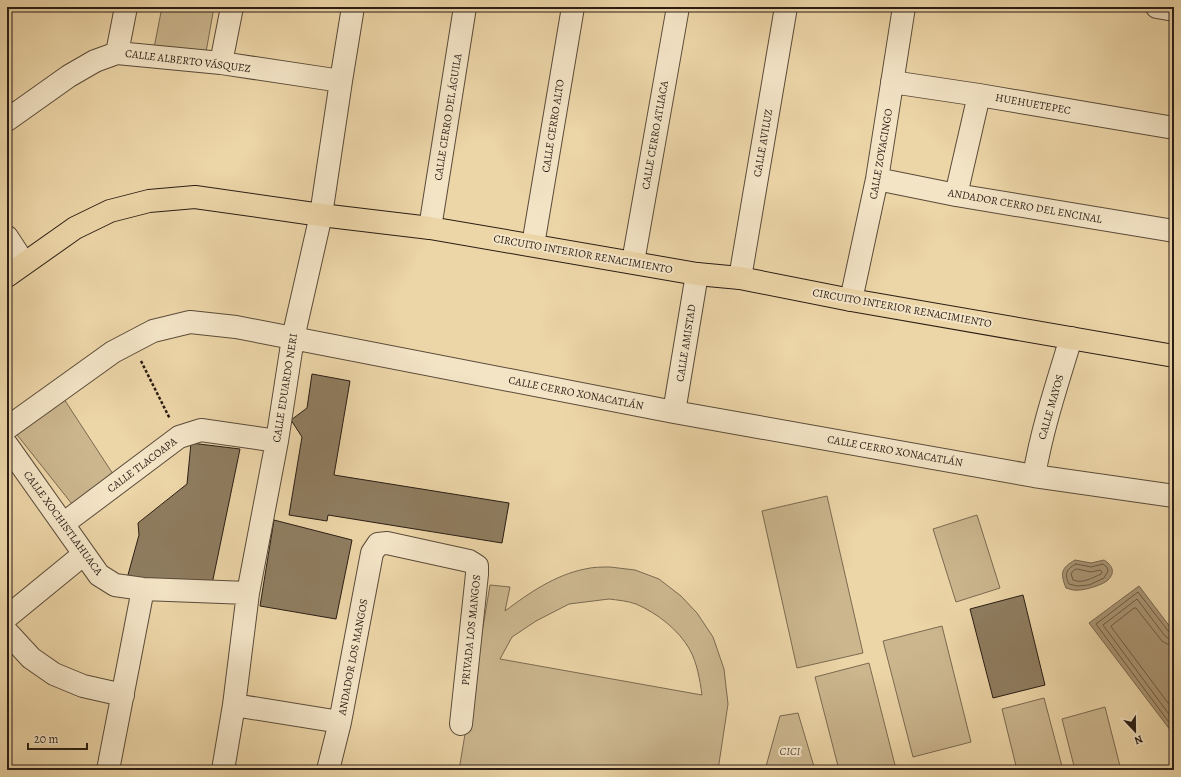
<svg xmlns="http://www.w3.org/2000/svg" width="1181" height="777" viewBox="0 0 1181 777" font-family="Alegreya,serif">
	<style>
		.green { fill: #cbb68e; stroke: #7a6a51; fill-rule: evenodd }
		.water { fill: #aa9675; stroke: #77664e }
		.lines { fill: none; stroke-linecap: round; stroke-linejoin: round }
		.shore { stroke: #6a5a44; stroke-width: 1 }
		.building { fill: #8f7d60; stroke: #2a1d14 }
		.minor-casing { stroke: #5a4b39; stroke-width: 24 }
		.major-casing { stroke: #2a1d14; stroke-width: 24 }
		.path { stroke: #2a1d14; stroke-width: 2.5; stroke-dasharray: 3 2; stroke-linecap: butt }
		.minor { stroke: #f3e4c6; stroke-width: 22 }
		.major { stroke: #ecd5a7; stroke-width: 22 }
		.labels { text-anchor: middle; dominant-baseline: central; stroke-width: 4; stroke-linejoin: round; paint-order: stroke }
		.street-label { font-size: 11px; fill: #2a1d14; stroke: #f3e4c6 }
		.park-label { font-size: 11px; font-style: italic; fill: #5a4b39; stroke: #f3e4c6 }
	</style>
	<rect width="100%" height="100%" fill="#ecd5a7"/>
	<filter id="stains"><feTurbulence type="fractalNoise" baseFrequency=".005" numOctaves="4"/><feColorMatrix values="0 0 0 0 .2 0 0 0 0 .09 0 0 0 0 .02 0 0 0 .5 -.17"/></filter>
	<radialGradient id="worn" r=".72"><stop offset=".6" stop-color="#630" stop-opacity="0"/><stop offset="1" stop-color="#630" stop-opacity=".3"/></radialGradient>
	<path class="green" d="M162,7H214L205,58L154,48Z
		M62,396L113,474L72,504L14,431Z
		M827,496L863,653L797,668L762,511Z
		M977,515L1000,588L956,602L933,529Z
		M610,567L635,570L659,579L681,596L697,613L713,637L724,669L728,704L718,770H459L490,585L510,587L505,611C529,593 555,575 585,569C593,567 602,567 610,567ZM609,599C617,600 628,601 636,604C657,613 679,630 690,650C697,663 700,680 702,695L500,659L512,637L536,621L569,604Z
		M942,626L971,742L913,757L883,641Z
		M869,663L896,769L892,770H839L815,677Z
		M1044,698L1063,770H1017L1002,709Z
		M1105,707L1121,770H1075L1062,719Z
		M798,713L815,770H765L780,716Z"/>
	<path class="water" d="M1075,560L1091,563L1104,560C1112,565 1116,572 1108,580C1103,585 1085,590 1079,590C1074,591 1070,589 1066,588C1060,573 1061,568 1075,560Z
		M1139,586L1174,632V735L1089,623Z"/>
	<g class="lines">
		<path class="shore" d="M1076,564L1091,567L1103,564L1107,567L1108,571L1104,578L1089,585L1077,586L1069,584C1064,574 1066,569 1076,564Z
			M1077,569L1091,572L1100,570L1102,572L1101,574C1092,578 1082,584 1073,580L1071,574L1073,571Z
			M1174,634L1169,632L1138,592L1096,624L1174,729
			M1174,639H1169L1165,636L1137,599L1103,625L1174,721
			M1174,645L1167,644L1162,641L1136,608H1134L1111,626L1112,628L1174,711"/>
	</g>
	<path class="building" d="M312,374L350,381L334,475L509,503L502,543L328,515L327,521L289,515L302,437L291,420L307,408Z
		M191,443L240,449L211,589L126,582L139,535L138,523L187,484Z
		M274,520L352,540L336,619L260,606Z
		M1023,595L1045,685L993,698L970,609Z"/>
	<g class="lines">
		<defs>
			<path id="minor" d="M1157,7L1174,10
				M117,53L126,7
				M221,63L232,7
				M892,82L979,95L1174,128
				M7,120L69,76L95,61L117,53L221,63L341,81
				M877,179L956,195L1174,231
				M956,195L979,95
				M430,228L465,7
				M7,237L24,263
				M533,245L573,7
				M633,262L678,7
				M740,278L786,7
				M851,300L877,179L904,7
				M674,412L697,274
				M7,428L113,352L153,331L190,322L236,327L674,412L1034,476L1174,496
				M7,445L99,575L115,585L143,589L248,593
				M1034,476C1042,429 1057,384 1071,338
				M63,524L179,437L201,430L277,441
				M7,617L84,554
				M7,632L31,658L54,674L83,686L123,695
				M234,705L340,722
				M108,770L143,589
				M223,770L234,705L248,593L277,441L293,338L321,215L341,81L353,7
				M328,770L340,722L372,553L378,544L387,543L469,561L477,566V574L461,724"/>
			<path id="major" d="M7,276L75,228L110,211L149,201L195,197L321,215L430,228L697,274L740,278L851,300L1174,356"/>
		</defs>
		<use href="#minor" class="minor-casing"/>
		<use href="#major" class="major-casing"/>
		<path class="path" d="M141,361L170,419"/>
		<use href="#minor" class="minor"/>
		<use href="#major" class="major"/>
	</g>
	<g class="labels">
		<g class="street-label">
			<text transform="translate(188 61) rotate(7)">CALLE ALBERTO VÁSQUEZ</text>
			<text transform="translate(1033 104) rotate(10)">HUEHUETEPEC</text>
			<text transform="translate(448 117) rotate(-81)">CALLE CERRO DEL ÁGUILA</text>
			<text transform="translate(553 126) rotate(-81)">CALLE CERRO ALTO</text>
			<text transform="translate(655 135) rotate(-80)">CALLE CERRO ATLIACA</text>
			<text transform="translate(763 143) rotate(-80)">CALLE AVILUZ</text>
			<text transform="translate(881 154) rotate(-80)">CALLE ZOYACINGO</text>
			<text transform="translate(1025 206) rotate(10)">ANDADOR CERRO DEL ENCINAL</text>
			<text transform="translate(583 254) rotate(10)">CIRCUITO INTERIOR RENACIMIENTO</text>
			<text transform="translate(902 308) rotate(10)">CIRCUITO INTERIOR RENACIMIENTO</text>
			<text transform="translate(686 343) rotate(-81)">CALLE AMISTAD</text>
			<text transform="translate(285 388) rotate(-81)">CALLE EDUARDO NERI</text>
			<text transform="translate(576 393) rotate(11)">CALLE CERRO XONACATLÁN</text>
			<text transform="translate(1051 407) rotate(-74)">CALLE MAYOS</text>
			<text transform="translate(895 451) rotate(10)">CALLE CERRO XONACATLÁN</text>
			<text transform="translate(142 465) rotate(-37)">CALLE TLACOAPA</text>
			<text transform="translate(63 523) rotate(54)">CALLE XOCHISTLAHUACA</text>
			<text transform="translate(471 630) rotate(-84)">PRIVADA LOS MANGOS</text>
			<text transform="translate(353 657) rotate(-79)">ANDADOR LOS MANGOS</text>
		</g>
		<g class="park-label">
			<text x="790" y="751">CICI</text>
		</g>
	</g>
	<rect width="1181" height="777" fill="none" stroke="#ecd5a7" stroke-width="24"/>
	<rect x="8" y="8" width="1165" height="761" fill="none" stroke="#2a1d14" stroke-width="2"/>
	<rect x="12" y="12" width="1157" height="753" fill="none" stroke="#2a1d14"/>
	<g transform="translate(1135 731) rotate(158)" stroke="#f3e4c6" stroke-width="3" paint-order="stroke">
	<path d="M0-3L7 15L0 10L-7 15Z" fill="#2a1d14"/>
	<text y="-6" font-size="11" font-weight="bold" text-anchor="middle" fill="#2a1d14">N</text>
	</g>
	<path d="M28 743v6h59v-6" fill="none" stroke="#2a1d14" stroke-width="2"/>
	<text x="34" y="743" font-size="12" fill="#2a1d14" stroke="#f3e4c6" stroke-width="3" paint-order="stroke">20 m</text>
	<rect width="100%" height="100%" filter="url(#stains)"/>
	<rect width="100%" height="100%" fill="url(#worn)"/>
</svg>
